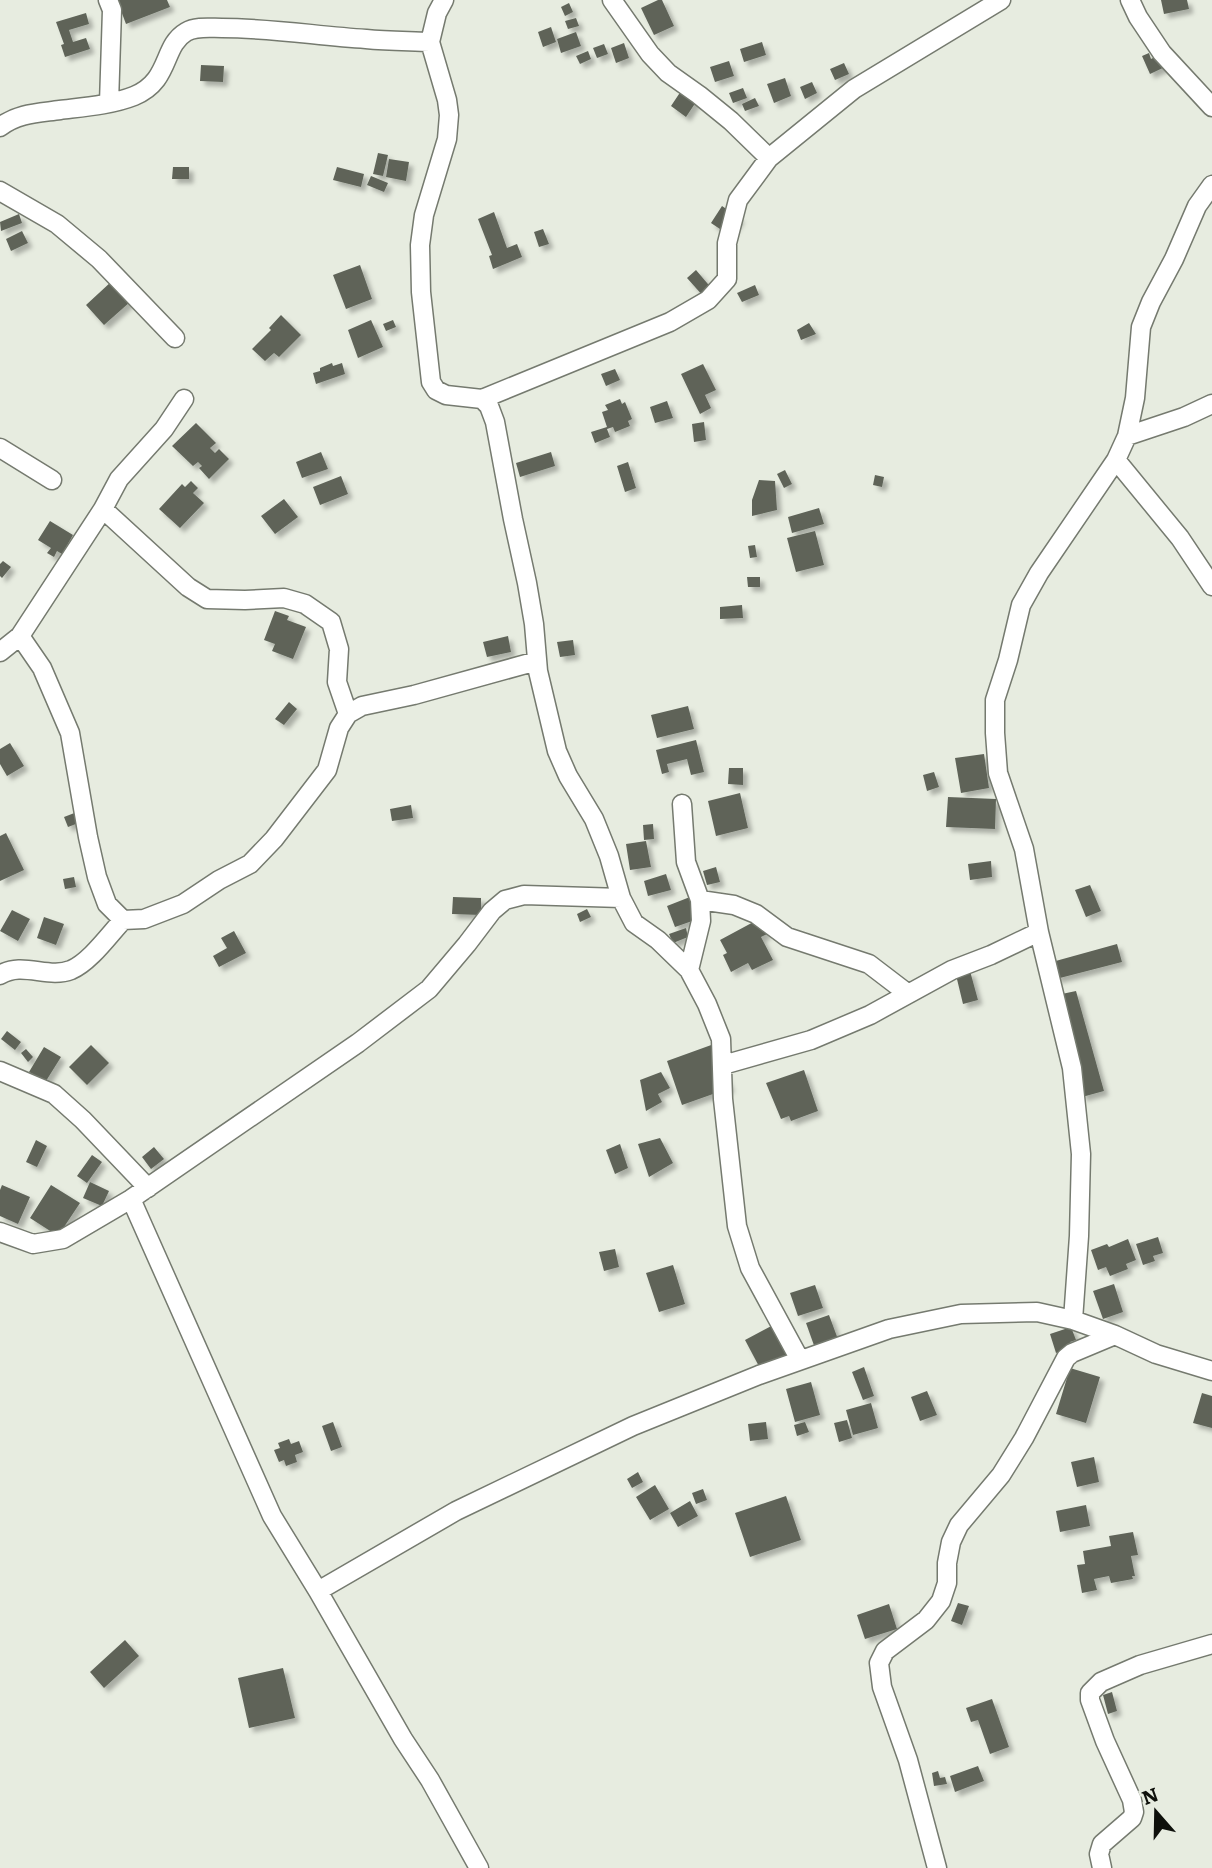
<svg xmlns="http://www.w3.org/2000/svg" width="1212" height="1868" viewBox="0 0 1212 1868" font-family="Literata,serif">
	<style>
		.building { fill: #5f6459; filter: url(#shadow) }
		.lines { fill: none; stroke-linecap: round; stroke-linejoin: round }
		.minor-casing { stroke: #757a6f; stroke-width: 21 }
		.minor { stroke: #fff; stroke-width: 18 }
	</style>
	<defs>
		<filter id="shadow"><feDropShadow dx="4.5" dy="4.5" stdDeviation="2" flood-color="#0004"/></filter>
	</defs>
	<rect width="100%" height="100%" fill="#e7ece0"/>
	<path class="building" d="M117,0H167L170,7L126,24Z
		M658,0H662L674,26L654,35L641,8Z
		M1161,0H1187L1189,9L1164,14Z
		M569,3L573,12L565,16L561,7Z
		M86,13L89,24L69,30L73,42L86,38L90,49L65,57L61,45L64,44L56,22Z
		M576,18L579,26L568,29L565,21Z
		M551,27L556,42L543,47L538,32Z
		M576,32L581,46L561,53L557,39Z
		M762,42L766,55L744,62L740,49Z
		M624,43L629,58L616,63L611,48Z
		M604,44L608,54L597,58L593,48Z
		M588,51L591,59L580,64L576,56Z
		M1149,53L1151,59L1161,54L1167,66L1150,74L1142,56Z
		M729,61L734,76L715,82L710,67Z
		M844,63L849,74L835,80L830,69Z
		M201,65L224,66L223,82L200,81Z
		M785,78L791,96L774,103L767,84Z
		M812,82L817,93L805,99L800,87Z
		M683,88L698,99L686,117L671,106Z
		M743,88L747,98L733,103L729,93Z
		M755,98L759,106L745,111L742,104Z
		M378,153L388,155L383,176L373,174Z
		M389,159L409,162L406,181L386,177Z
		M173,167H189V179H172Z
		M337,167L364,174L361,187L333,180Z
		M371,176L388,183L384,192L367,185Z
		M722,206L740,218L729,235L711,223Z
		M494,212L507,248L517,244L522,257L493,269L489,256L492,255L478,219Z
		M19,214L22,223L1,231L0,222Z
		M543,229L549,244L539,247L534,232Z
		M22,231L28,243L11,251L6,239Z
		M360,265L372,299L346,309L333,275Z
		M696,270L713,290L704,297L687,278Z
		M112,281L130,302L104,325L86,305Z
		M755,285L759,295L742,302L737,293Z
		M281,315L301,335L279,357L274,353L265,361L252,349L271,330L269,328Z
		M371,320L383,347L358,358L348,330Z
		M393,320L396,327L386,331L383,324Z
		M809,323L816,334L801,340L797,330Z
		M332,363L333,366L342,363L345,374L316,384L313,373L320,371V368Z
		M703,364L716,390L705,395L711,408L700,414L681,374Z
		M615,369L620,380L606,386L601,374Z
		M620,399L622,404L625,402L632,419L628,421L630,426L615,432L613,427L607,429L610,437L595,443L591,432L607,427L602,412L608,410L605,405Z
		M667,401L673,418L655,423L650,407Z
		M704,422L706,440L694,442L692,424Z
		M196,423L216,443L210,448L215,453L219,449L229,459L209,479L199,468L202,466L198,462L193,466L172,446Z
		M321,452L328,469L302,478L296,462Z
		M551,452L555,466L520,477L516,463Z
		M628,462L636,488L625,492L617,466Z
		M785,470L792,484L784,488L777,474Z
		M875,475L884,477L882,487L873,485Z
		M341,476L348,494L320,505L313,487Z
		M759,480L775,481L777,510L752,516V500Z
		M191,481L198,488L193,493L204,503L180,528L159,509L182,484L185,487Z
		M284,499L298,517L275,534L261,516Z
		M819,508L824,524L792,533L788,517Z
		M50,521L73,535L62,554L57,551L54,557L47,553L51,548L38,540Z
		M815,531L824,565L796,572L787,538Z
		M755,545L757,557L750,558L748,546Z
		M3,561L11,567L2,578L0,576V564Z
		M747,577H760V587H748Z
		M742,605L743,618L720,619V607Z
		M275,611L289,616L287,620L306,627L293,659L272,651L275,644L264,640Z
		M508,636L511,652L487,657L483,642Z
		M573,640L575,655L560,657L557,642Z
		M289,702L297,709L284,725L275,719Z
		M688,706L694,729L657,738L651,715Z
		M696,740L704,772L691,775L687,759L667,764L669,772L662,774L656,750Z
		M10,743L24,766L7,776L0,764V749Z
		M984,754L989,788L961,793L955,758Z
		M729,768H743V785L728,784Z
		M934,772L939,787L927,791L923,775Z
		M740,793L748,828L716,836L708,801Z
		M948,797L996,799L995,829L946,827Z
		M411,805L413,818L392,821L390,809Z
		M77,812L81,822L68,827L64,817Z
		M653,824L654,839L644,840L643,825Z
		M6,833L24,870L0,881V836Z
		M646,841L651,867L630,870L626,844Z
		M991,861L992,877L970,880L968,864Z
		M716,867L720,882L707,885L703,871Z
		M666,874L671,890L648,896L644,881Z
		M74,877L76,887L65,889L63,879Z
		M1090,885L1101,911L1086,917L1075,890Z
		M453,897L481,898V915L452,914Z
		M690,897L698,919L675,927L667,906Z
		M587,909L591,917L580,922L577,914Z
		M12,910L30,919L18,941L0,931Z
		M44,917L64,924L56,945L37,938Z
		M759,919L767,934L761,937L773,960L752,970L748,963L731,972L723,955L727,953L720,940Z
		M686,928L688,937L673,943L669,934Z
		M234,931L246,953L219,967L213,956L227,948L221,938Z
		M1117,944L1122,962L1056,979L1052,962Z
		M970,971L978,1000L963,1004L956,975Z
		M1076,991L1104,1091L1082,1097L1057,995Z
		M7,1031L21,1042L15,1050L1,1039Z
		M714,1044L730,1088L682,1105L667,1061Z
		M91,1045L109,1063L87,1085L69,1067Z
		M44,1047L61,1057L46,1081L29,1072Z
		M26,1049L33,1057L28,1062L21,1053Z
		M804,1070L818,1111L791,1121L789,1116L781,1119L766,1083Z
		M661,1072L670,1088L658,1094L662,1102L646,1111L640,1080Z
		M660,1138L673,1163L649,1177L638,1144Z
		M36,1140L47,1146L37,1167L26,1162Z
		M620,1144L628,1168L615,1174L606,1150Z
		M154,1147L164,1159L151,1169L142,1157Z
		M92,1155L102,1162L87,1183L77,1176Z
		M90,1182L109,1191L102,1206L83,1198Z
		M2,1185L30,1197L18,1224L0,1216V1190Z
		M51,1185L80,1203L58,1236L30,1218Z
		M1158,1237L1163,1253L1153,1256L1155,1261L1143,1265L1136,1244Z
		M1128,1239L1136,1260L1126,1264L1128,1269L1110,1276L1106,1267L1098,1270L1091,1250L1107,1244L1109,1247Z
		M615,1249L619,1267L604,1271L599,1252Z
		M673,1265L685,1304L659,1312L646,1273Z
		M1114,1284L1123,1312L1103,1319L1093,1291Z
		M815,1285L823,1308L798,1316L790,1293Z
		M829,1315L839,1342L816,1351L806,1323Z
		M777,1323L794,1355L762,1372L745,1340Z
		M1071,1327L1076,1340L1070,1342L1072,1348L1056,1353L1050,1334Z
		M864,1367L874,1396L863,1400L852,1372Z
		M1070,1368L1100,1377L1086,1423L1056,1414Z
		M811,1382L820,1415L795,1422L786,1389Z
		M927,1391L937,1415L920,1421L911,1397Z
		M1202,1393L1212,1396V1428L1193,1423Z
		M871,1403L878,1428L853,1435L846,1410Z
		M847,1420L852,1438L839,1442L834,1423Z
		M333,1422L342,1447L331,1451L322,1426Z
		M766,1422L768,1439L750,1441L748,1424Z
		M805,1422L809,1432L797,1436L794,1425Z
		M289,1439L291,1444L299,1441L303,1452L295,1455L297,1462L286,1466L284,1460L279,1462L274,1450L280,1448L278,1443Z
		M1094,1457L1099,1482L1077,1487L1071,1462Z
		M638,1472L643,1482L632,1488L627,1479Z
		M655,1485L669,1509L650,1520L636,1497Z
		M703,1489L707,1500L696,1504L692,1493Z
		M786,1496L801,1540L750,1557L735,1513Z
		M690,1501L698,1516L678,1527L670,1513Z
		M1086,1505L1090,1526L1060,1532L1056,1511Z
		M1133,1532L1138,1555L1131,1556L1135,1576H1132L1133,1579L1111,1583L1109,1576L1094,1579L1097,1590L1082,1593L1077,1565L1085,1564L1083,1551L1111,1546L1109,1536Z
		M958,1603L969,1606L962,1625L951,1621Z
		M889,1604L897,1629L865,1639L857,1615Z
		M125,1640L139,1656L104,1688L90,1672Z
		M283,1668L295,1718L249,1728L238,1678Z
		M1112,1692L1117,1711L1108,1714L1103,1695Z
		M992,1699L1009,1747L990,1754L978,1720L971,1722L966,1708Z
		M978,1766L984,1781L955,1792L950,1776Z
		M938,1771L940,1778L945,1777L947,1784L934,1786L932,1773Z"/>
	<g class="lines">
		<defs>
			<path id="minor" d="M108,0L112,10L109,103
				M444,0L437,13L430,42L447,100L449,115L447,139L424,215L420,245L421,292L431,382L436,390L446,395L482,399L489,406L495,422L513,519L527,583L534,624L538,671L557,751L568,776L594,819L609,856L621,898L634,923L658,940L689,970L707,1004L721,1039L723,1099L737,1226L750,1268L800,1360
				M612,0L650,54L668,73L699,95L731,121L769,158
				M1130,0L1138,17L1162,53L1212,107
				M0,127C18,113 39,113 60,110C84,107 111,105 134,96C171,81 162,46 186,32C196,26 210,28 222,28C271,28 318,36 366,39C387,41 408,41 430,42
				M0,191L57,224L99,259L175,338
				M482,399L670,322L708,300L727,279V243L738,200L769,158L854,89L1001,0
				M1127,436L1184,417L1212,404
				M0,448L52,480
				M1116,460L1180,538L1212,586
				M103,509L188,587L207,599L245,600L284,598L305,604L331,622L339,649L337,682L348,714
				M20,636L42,668L70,733L88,837L97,877L107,904L123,920L144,919L183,904L219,880L250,864L274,839L327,770L339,728L348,714L362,706L414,695L537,661
				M0,652L20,636L103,509L119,479L164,429L184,399
				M682,804L686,862L700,900L701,921L689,970
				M700,900L734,905L756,914L787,937L869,964L907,993
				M0,975C22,961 48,979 71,970C90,962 109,935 123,920
				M723,1065L811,1040L870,1015L952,970L991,955L1039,932
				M0,1071L54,1094L83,1120L148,1188
				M131,1199L272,1516L318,1591L403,1739L430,1780L479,1868
				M0,1232L33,1244L63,1239L131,1199L358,1043L429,989L467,944L492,911L505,900L524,895L621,898
				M1073,1320L1079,1236L1081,1154L1072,1068L1039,932L1024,849L998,773L995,733V700L1008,660L1021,605L1039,573L1116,460L1127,436L1135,398L1141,327L1151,302L1174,259L1197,206L1212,185
				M318,1591L456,1511L633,1426L759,1375L889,1329L961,1314L1037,1312L1073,1320L1115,1335L1156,1354L1212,1371
				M937,1868L908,1760L882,1687L879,1663L885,1651L926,1620L941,1601L947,1583V1563L951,1542L959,1525L1001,1475L1024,1438L1066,1358L1072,1353L1115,1335
				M1102,1868L1099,1854L1102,1844L1132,1818L1134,1812L1132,1800L1105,1741L1090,1700V1693L1101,1682L1140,1665L1212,1644"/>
		</defs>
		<use href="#minor" class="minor-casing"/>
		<use href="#minor" class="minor"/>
	</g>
	<g transform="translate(1156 1812) rotate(340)" stroke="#e7ece0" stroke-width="5" paint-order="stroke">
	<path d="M0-5L12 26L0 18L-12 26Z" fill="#0e100b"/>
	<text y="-10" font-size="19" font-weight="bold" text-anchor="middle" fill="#0e100b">N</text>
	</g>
</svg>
